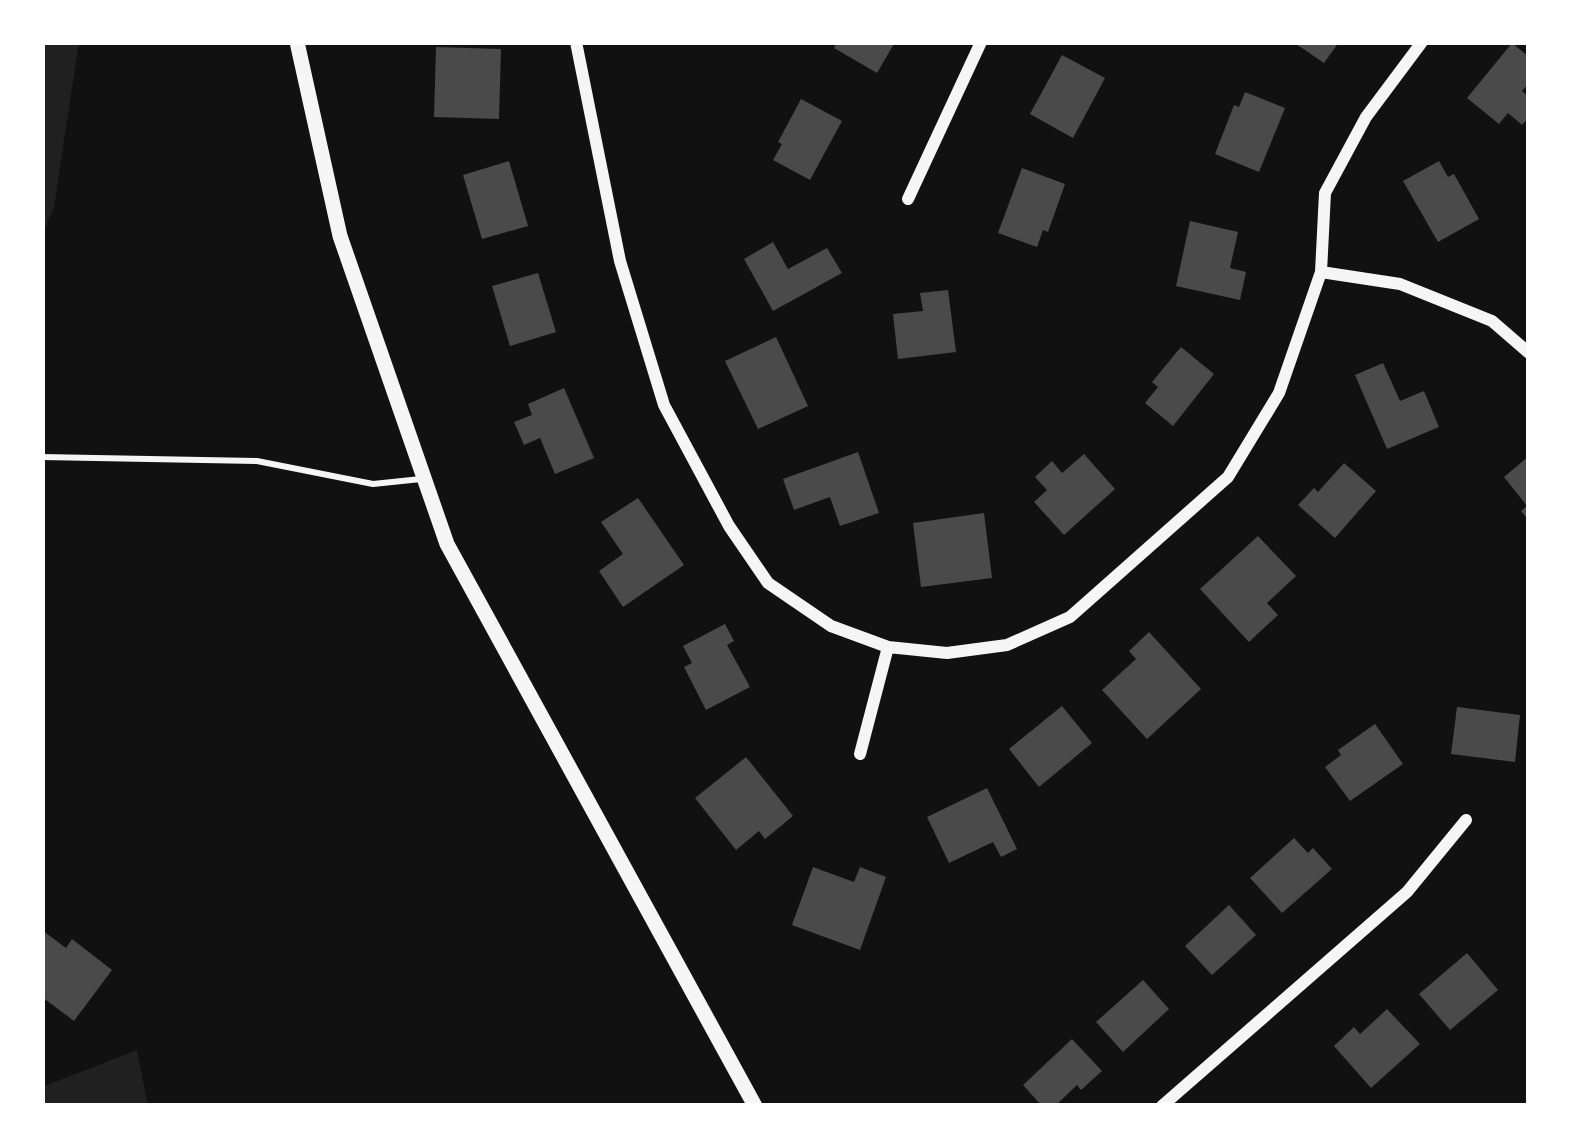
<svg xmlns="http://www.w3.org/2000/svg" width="1571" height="1148" viewBox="0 0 1571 1148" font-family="Rubik,sans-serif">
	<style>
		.green { fill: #202020 }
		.building { fill: #4a4a4a }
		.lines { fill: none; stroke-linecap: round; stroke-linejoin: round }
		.service { stroke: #f5f5f5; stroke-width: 6 }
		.minor { stroke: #f5f5f5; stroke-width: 12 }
		.tertiary { stroke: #f5f5f5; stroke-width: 15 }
	</style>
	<rect width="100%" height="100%" fill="#111"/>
	<path class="green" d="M42,42H79L54,207L42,236Z
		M137,1050L148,1106H42V1087Z"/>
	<path class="building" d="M837,42H895L877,73L834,48Z
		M1293,42H1339L1324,63Z
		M1512,43L1529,57V83L1522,91L1529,97V117L1522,125L1508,113L1499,124L1467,98Z
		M436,47L501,49L499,119L434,117Z
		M1062,55L1105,78L1073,138L1030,114Z
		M1245,92L1285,108L1259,172L1215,154L1234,105L1239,107Z
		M801,99L842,121L810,180L773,160L782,144L778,142Z
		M509,161L528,226L482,239L463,175Z
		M1439,161L1448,177L1454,174L1479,219L1438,242L1403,181Z
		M1022,168L1065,184L1048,232L1043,230L1037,247L998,233Z
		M1190,221L1238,232L1230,268L1246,272L1240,300L1176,286Z
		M773,242L788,269L827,248L842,273L773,311L744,259Z
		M538,273L556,332L510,346L492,286Z
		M948,290L956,352L898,359L893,314L923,311L920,293Z
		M776,337L808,406L758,429L725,361Z
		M1181,347L1214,374L1173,426L1145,403L1158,387L1152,382Z
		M1383,363L1400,401L1424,391L1439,427L1387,449L1355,375Z
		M564,388L594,458L555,474L540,438L524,445L514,422L532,415L528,404Z
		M858,452L879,513L840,526L830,497L794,510L783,479Z
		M1084,454L1115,489L1064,535L1034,502L1047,490L1035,477L1052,461L1062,473Z
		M1529,456V521L1521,511L1527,506L1504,477Z
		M1344,463L1376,491L1335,538L1298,505L1314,488L1318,492Z
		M638,498L684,565L623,607L599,571L623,554L601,522Z
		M984,513L992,578L921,587L913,523Z
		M1258,536L1296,576L1267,603L1278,615L1249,642L1200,589Z
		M725,624L734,641L727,645L750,687L706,710L684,667L692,663L683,646Z
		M1149,632L1201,689L1147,739L1102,690L1136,659L1129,651Z
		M1062,706L1092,743L1039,787L1009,749Z
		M1457,707L1520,715L1515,762L1451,754Z
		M1375,724L1403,764L1350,801L1325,767L1341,755L1338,750Z
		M746,757L793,816L765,839L759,831L736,850L695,798Z
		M987,788L1017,849L1001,857L993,842L949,863L927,817Z
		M1294,838L1308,853L1313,848L1332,869L1282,913L1250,878Z
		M813,867L854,882L860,867L886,877L860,950L792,925Z
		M1229,905L1256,935L1212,975L1185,946Z
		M42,930L66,948L72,939L112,970L74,1021L42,997Z
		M1467,953L1498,990L1450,1030L1419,994Z
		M1143,980L1169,1009L1123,1052L1096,1022Z
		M1387,1009L1420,1044L1371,1088L1334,1046L1354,1027L1360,1034Z
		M1072,1039L1102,1071L1081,1090L1077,1085L1055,1106H1042L1023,1085Z"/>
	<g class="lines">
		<path class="service" d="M42,457L257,461L373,484L421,479"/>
		<path class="minor" d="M576,42L620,261L664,405L729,526L768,583L831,626L888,647L947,653L1007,645L1070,617L1228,477L1279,393L1321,272L1325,193L1366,117L1422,42
			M908,199L981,42
			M1321,272L1400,284L1492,321L1529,353
			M860,754L888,647
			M1162,1106L1407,892L1466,820"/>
		<path class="tertiary" d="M297,42L340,236L447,544L755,1106"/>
	</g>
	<rect width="1571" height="1148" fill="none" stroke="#ffffff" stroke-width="90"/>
</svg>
